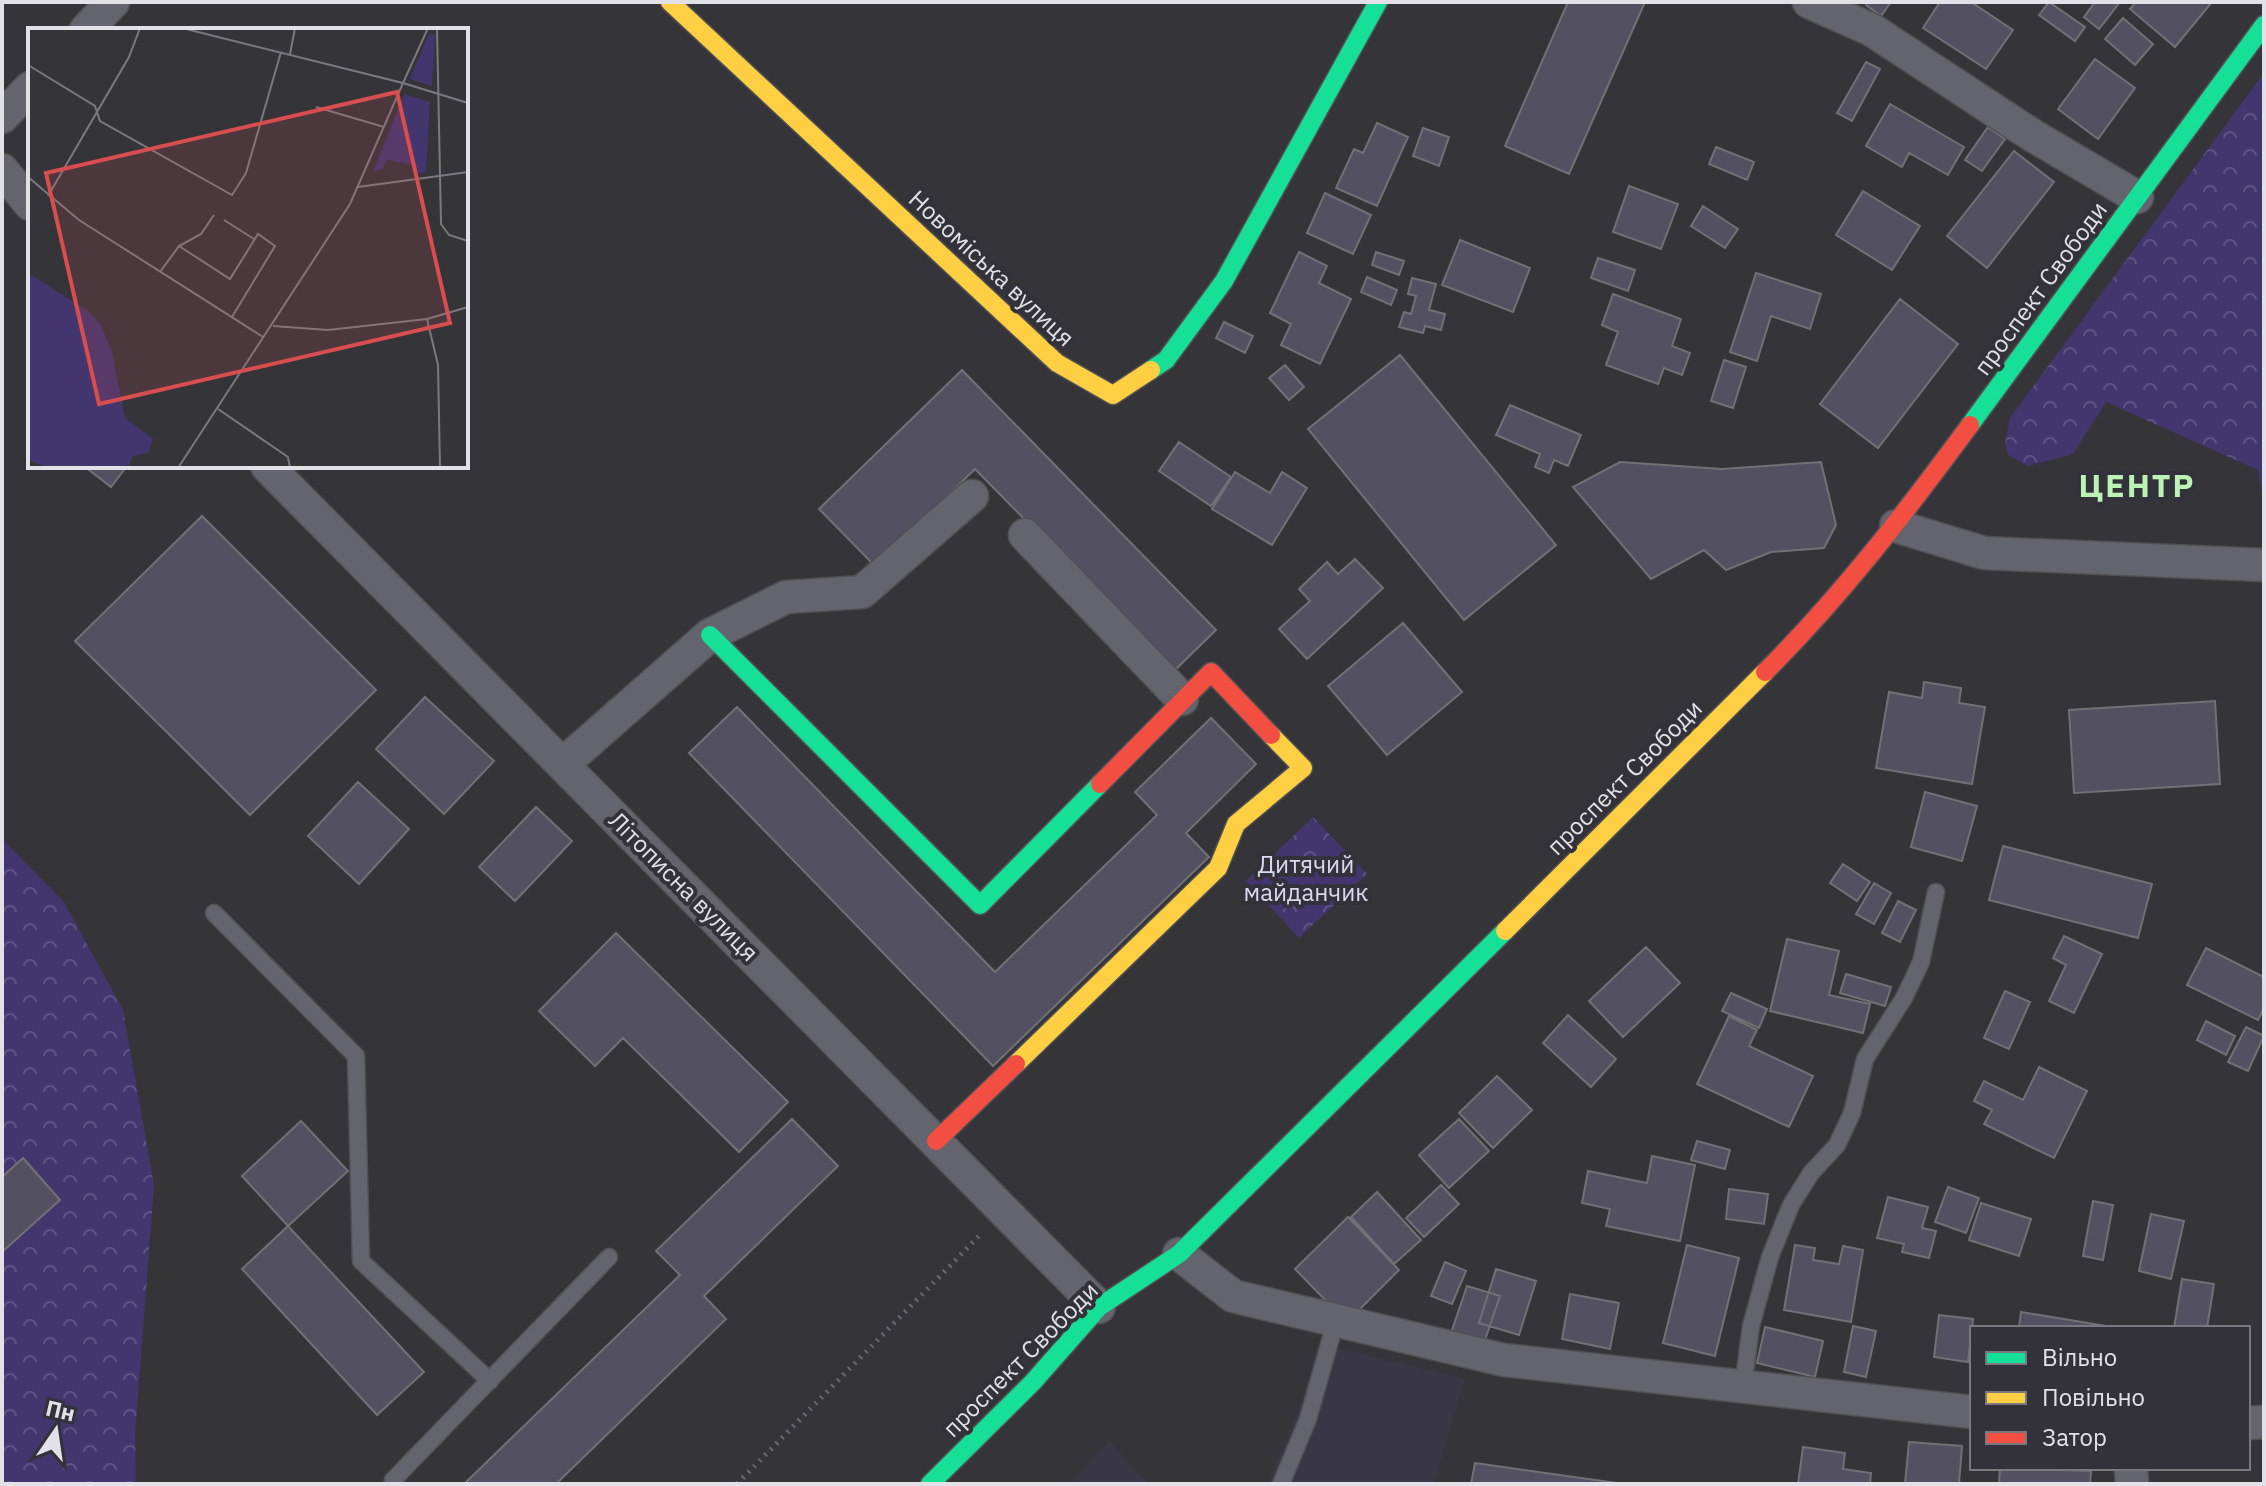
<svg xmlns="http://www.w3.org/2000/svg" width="2266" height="1486" viewBox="0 0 2266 1486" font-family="'IBM Plex Sans',sans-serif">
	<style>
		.built { fill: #393745 }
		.park { fill: url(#park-crowns) }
		.building { fill: #535061; stroke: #717175; stroke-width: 2 }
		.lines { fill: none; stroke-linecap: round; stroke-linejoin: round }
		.lane-casing { stroke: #515154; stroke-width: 19 }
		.street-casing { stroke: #515154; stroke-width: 35 }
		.fast-casing { stroke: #515154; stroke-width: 21 }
		.slow-casing { stroke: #515154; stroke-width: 21 }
		.jam-casing { stroke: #515154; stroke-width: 21 }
		.path { stroke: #6a6870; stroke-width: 5; stroke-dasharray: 2 6; stroke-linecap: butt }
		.lane { stroke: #64646e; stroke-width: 16 }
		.street { stroke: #64646e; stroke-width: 32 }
		.fast { stroke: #16e098; stroke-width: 18 }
		.slow { stroke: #ffcf43; stroke-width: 18 }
		.jam { stroke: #f24e42; stroke-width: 18 }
		.labels { text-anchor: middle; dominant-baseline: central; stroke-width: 8; stroke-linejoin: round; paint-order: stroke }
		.street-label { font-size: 24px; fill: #e2e1e7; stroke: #33323b }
		.park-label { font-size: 24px; fill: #dbd9ee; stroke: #33323b }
		.district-label { font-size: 32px; font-weight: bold; letter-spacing: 2px; fill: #bcf2b3; stroke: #33323b }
		.inset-road { fill: none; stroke: #7a797f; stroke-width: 2 }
		.view { fill: #d84d4e; fill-opacity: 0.15; stroke: #d84d4e; stroke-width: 4 }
		.inset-edge { fill: none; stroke: #e2e1e7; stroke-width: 4 }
	</style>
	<defs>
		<pattern id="park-crowns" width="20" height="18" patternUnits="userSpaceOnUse" patternTransform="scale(2)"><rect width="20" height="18" fill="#43366f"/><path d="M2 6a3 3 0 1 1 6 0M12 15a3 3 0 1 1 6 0" fill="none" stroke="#5e5384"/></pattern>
	</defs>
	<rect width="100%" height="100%" fill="#343439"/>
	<path class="built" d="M1318,1343L1465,1379L1434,1484H1267L1301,1403Z
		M1110,1441L1133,1469L1150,1484H1069Z"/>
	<path class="park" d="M2264,73V508L2258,470L2106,402L2073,454L2028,466L2008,455L2005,443L2010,418Z
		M1313,817L1367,874L1299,938L1246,881Z
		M2,839L64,902L123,1010L154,1185L135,1434L136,1484H2Z"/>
	<path class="building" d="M1568,2H1645L1569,174L1505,146Z
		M1868,2H1891L1881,16L1866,5Z
		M1940,2H1971L2013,30L1986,69L1923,28Z
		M2049,2L2085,27L2075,41L2039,15Z
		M2095,2H2120L2099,29L2084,17Z
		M2136,2H2212L2175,47L2130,9Z
		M2123,18L2153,44L2135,65L2105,39Z
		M2095,59L2135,88L2098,139L2058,109Z
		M1866,62L1880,69L1852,121L1837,113Z
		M1890,104L1964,147L1948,175L1909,153L1902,167L1866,146Z
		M1377,123L1408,137L1377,206L1336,188L1354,149L1363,153Z
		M1988,127L2005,139L1982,171L1965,160Z
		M1423,128L1449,137L1439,166L1413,156Z
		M1716,147L1754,162L1747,180L1709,164Z
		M2014,151L2054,182L1987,268L1947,236Z
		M1629,186L1678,204L1661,249L1613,232Z
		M1863,191L1920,226L1892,270L1836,235Z
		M1325,193L1371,215L1353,254L1307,233Z
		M1703,206L1738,229L1725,248L1691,226Z
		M1460,240L1530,268L1513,312L1442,285Z
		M1299,252L1327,266L1319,283L1351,299L1320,364L1281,345L1291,324L1270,313Z
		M1376,252L1404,261L1399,275L1372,265Z
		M1598,258L1635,270L1628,291L1591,278Z
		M1756,273L1821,294L1810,329L1771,316L1757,361L1730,352Z
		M1367,277L1397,290L1391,305L1361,292Z
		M1412,278L1436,284L1429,310L1445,314L1441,330L1425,326L1423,333L1399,327L1404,312L1411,314L1416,296L1408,294Z
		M1613,294L1681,319L1672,346L1690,353L1682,375L1664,368L1658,384L1606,365L1618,332L1602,325Z
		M1900,299L1958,344L1878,448L1820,404Z
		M1224,322L1253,336L1245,353L1216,338Z
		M1400,355L1556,545L1464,620L1308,429Z
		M1724,360L1746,367L1733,408L1711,401Z
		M1285,365L1304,387L1289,400L1269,378Z
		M962,370L1216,630L1174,671L975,469L875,566L819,509Z
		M1510,405L1581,435L1568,466L1554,460L1549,473L1535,467L1540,454L1496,435Z
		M1179,442L1231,477L1211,506L1159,471Z
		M1620,462L1722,469L1821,462L1836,525L1824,548L1771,552L1726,570L1704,550L1651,579L1573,487Z
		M84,466H127L111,487Z
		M1235,472L1270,493L1282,472L1307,488L1272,545L1212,509Z
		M202,516L376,690L250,815L75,641Z
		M1355,559L1383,588L1307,659L1279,629L1310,601L1299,589L1327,562L1338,574Z
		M1403,623L1462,692L1387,755L1328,686Z
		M1924,682L1961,688L1959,703L1985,707L1972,784L1876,768L1889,692L1922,698Z
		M425,697L494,761L444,814L376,749Z
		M2215,701L2220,784L2074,793L2069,710Z
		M737,707L995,972L1157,815L1135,792L1211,718L1256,764L1186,833L1209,857L993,1066L689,753Z
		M358,782L409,829L359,884L308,836Z
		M1925,792L1977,806L1962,861L1911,847Z
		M536,807L572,841L515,901L479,867Z
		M2003,846L2152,884L2138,938L1989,900Z
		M1843,864L1870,882L1857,901L1830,883Z
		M1874,883L1891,893L1874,924L1856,914Z
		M1898,901L1916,910L1900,942L1882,933Z
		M616,933L788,1102L739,1152L623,1038L595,1066L539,1011Z
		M2064,936L2102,954L2074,1013L2049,1001L2066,965L2053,958Z
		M1787,939L1839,951L1829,995L1870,1004L1863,1033L1770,1011Z
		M1646,947L1680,983L1623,1037L1589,1001Z
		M2206,948L2264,977V1008L2258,1020L2187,985Z
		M1846,974L1891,987L1885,1006L1840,993Z
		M2005,991L2030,1002L2009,1049L1984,1038Z
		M1731,993L1767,1009L1759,1028L1722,1011Z
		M1568,1015L1616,1059L1591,1087L1543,1043Z
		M1729,1016L1757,1030L1749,1046L1813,1076L1789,1127L1697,1084Z
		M2206,1021L2235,1036L2226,1055L2197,1040Z
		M2246,1027L2264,1036L2248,1071L2228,1062Z
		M2039,1067L2087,1091L2054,1158L1984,1124L1992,1110L1974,1101L1984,1081L2023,1100Z
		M1497,1076L1532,1110L1493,1148L1459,1113Z
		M792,1119L838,1166L704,1296L726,1319L556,1484H464L680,1275L656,1251Z
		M1459,1119L1489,1151L1449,1188L1419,1155Z
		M301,1121L348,1171L288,1226L242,1176Z
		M1697,1141L1730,1150L1725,1169L1691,1160Z
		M1652,1156L1695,1165L1680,1241L1606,1226L1610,1209L1582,1203L1588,1171L1647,1183Z
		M23,1158L60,1200L2,1252V1177Z
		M1441,1185L1459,1204L1424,1237L1406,1218Z
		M1948,1187L1979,1198L1966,1233L1935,1222Z
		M1729,1189L1768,1194L1764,1224L1726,1219Z
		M1377,1192L1421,1240L1394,1264L1351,1217Z
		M1888,1197L1928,1207L1922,1228L1936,1231L1929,1258L1902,1252L1904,1244L1877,1238Z
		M2093,1201L2113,1205L2103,1260L2083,1256Z
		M1981,1203L2031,1219L2019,1256L1969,1240Z
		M2151,1214L2184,1221L2171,1279L2139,1271Z
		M1348,1217L1399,1270L1360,1309L1332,1307L1295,1269Z
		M288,1226L424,1372L377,1415L242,1269Z
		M1687,1245L1739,1258L1715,1356L1663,1343Z
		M1795,1245L1815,1248L1813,1260L1839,1264L1843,1246L1863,1250L1851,1322L1784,1310Z
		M1445,1262L1466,1271L1452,1304L1431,1296Z
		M1496,1269L1536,1281L1519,1335L1479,1323Z
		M2182,1279L2214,1284L2207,1328H2174Z
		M1467,1286L1500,1296L1484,1343L1451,1333Z
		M1570,1294L1619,1303L1610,1349L1562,1339Z
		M2021,1312L2118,1328H2019Z
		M1939,1315L1973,1319L1968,1362L1934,1357Z
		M1853,1326L1876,1331L1866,1377L1844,1372Z
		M1765,1327L1823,1341L1815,1377L1757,1363Z
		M1909,1442L1962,1446L1959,1484H1905Z
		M1803,1447L1845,1453L1843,1469L1871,1473L1870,1484H1798Z
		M1475,1463L1624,1484H1471Z
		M2000,1468L2091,1471L2090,1484H1999Z"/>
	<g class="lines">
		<defs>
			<path id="lane" d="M214,913L356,1056L361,1261L490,1381
				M1743,1387L1751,1326L1770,1257L1791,1205L1811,1173L1837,1145L1852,1113L1865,1059L1904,998L1921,962L1936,892
				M393,1484V1480L609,1257
				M1281,1484L1308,1419L1336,1320"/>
			<path id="street" d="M1809,2L1872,30L2032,135L2137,197
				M86,30L113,2
				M2,117L30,88
				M2,170L30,204
				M267,466L1099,1307
				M1896,526L1984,553L2264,565
				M1025,535L1182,699
				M563,764L710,635L786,597L862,592L972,496
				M1179,1254L1233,1296L1504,1360L1972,1412
				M2248,1423L2264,1422
				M2131,1468L2132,1484"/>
			<path id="fast" d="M1151,370L1166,360L1224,281L1378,2
				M1970,425L2264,25
				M710,635L980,905L1100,784
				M930,1484L1033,1382L1099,1307L1179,1254L1505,931"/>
			<path id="slow" d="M670,2L1057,363L1113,395L1151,370
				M1505,931L1765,672
				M1016,1064L1218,868L1236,824L1303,768L1271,735"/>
			<path id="jam" d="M1765,672C1843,594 1905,513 1970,425
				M1100,784L1211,672L1271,735
				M936,1141L1016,1064"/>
		</defs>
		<use href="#lane" class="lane-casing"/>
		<use href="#street" class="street-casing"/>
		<use href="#fast" class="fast-casing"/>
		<use href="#slow" class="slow-casing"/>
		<use href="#jam" class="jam-casing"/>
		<path class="path" d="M737,1484L981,1234"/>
		<use href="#lane" class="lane"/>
		<use href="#street" class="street"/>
		<use href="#fast" class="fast"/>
		<use href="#slow" class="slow"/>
		<use href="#jam" class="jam"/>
	</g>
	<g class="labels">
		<g class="street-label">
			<text transform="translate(992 268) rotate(43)">Новоміська вулиця</text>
			<text transform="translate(2040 288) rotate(-54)">проспект Свободи</text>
			<text transform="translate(1624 777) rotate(-45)">проспект Свободи</text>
			<text transform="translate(684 886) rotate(45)">Літописна вулиця</text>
			<text transform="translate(1020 1359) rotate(-45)">проспект Свободи</text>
		</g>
		<g class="park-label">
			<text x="1306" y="864">Дитячий<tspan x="1306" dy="28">майданчик</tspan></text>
		</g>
		<g class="district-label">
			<text x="2137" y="485">ЦЕНТР</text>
		</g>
	</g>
	<g transform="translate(28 28)">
		<rect width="440" height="440" fill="#343439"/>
		<path d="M401,6L407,7L404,58L382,51ZM376,66L402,74L398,144L388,146L385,137L359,132L355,141L345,144ZM0,245L60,283L73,297L84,324L97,390L125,411L120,425L105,428L100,440H21L0,432Z" fill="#43366f"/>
		<path class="inset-road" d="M154,0L375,55L400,0M409,0L413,196L421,207L440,213M262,26L267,0M0,37L67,78L72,93L204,167L218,145L253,24M288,79L356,99M0,149L51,192L235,309M330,159L440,144M20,168L101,29L112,0M196,192L226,211M151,218L202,251L230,206L247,218L204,289M132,244L151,218L173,206L186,187M399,291L410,337L412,440M245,298L300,302L399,291L440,279M190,381L260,429L262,440M150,440L322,176L375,55L440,75"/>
		<path class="view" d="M369,64L422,295L71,376L18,145Z"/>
		<rect width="440" height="440" class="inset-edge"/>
	</g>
	<rect width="2266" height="1486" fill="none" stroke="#e2e1e7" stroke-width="8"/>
	<rect x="1970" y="1326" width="280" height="144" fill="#33323b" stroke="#797880" stroke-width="2"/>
	<rect x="1986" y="1352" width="40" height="12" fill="#16e098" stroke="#797880" stroke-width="2"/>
	<text x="2042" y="1366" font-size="24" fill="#e2e1e7">Вільно</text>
	<rect x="1986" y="1392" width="40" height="12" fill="#ffcf43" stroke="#797880" stroke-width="2"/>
	<text x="2042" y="1406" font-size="24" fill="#e2e1e7">Повільно</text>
	<rect x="1986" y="1432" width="40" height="12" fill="#f24e42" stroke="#797880" stroke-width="2"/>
	<text x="2042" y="1446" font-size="24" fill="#e2e1e7">Затор</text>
	<g transform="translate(56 1430) rotate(13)" stroke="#33323b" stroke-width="6" paint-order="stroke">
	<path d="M0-6L14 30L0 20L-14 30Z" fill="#e2e1e7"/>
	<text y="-12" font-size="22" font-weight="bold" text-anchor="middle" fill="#e2e1e7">Пн</text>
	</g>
</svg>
